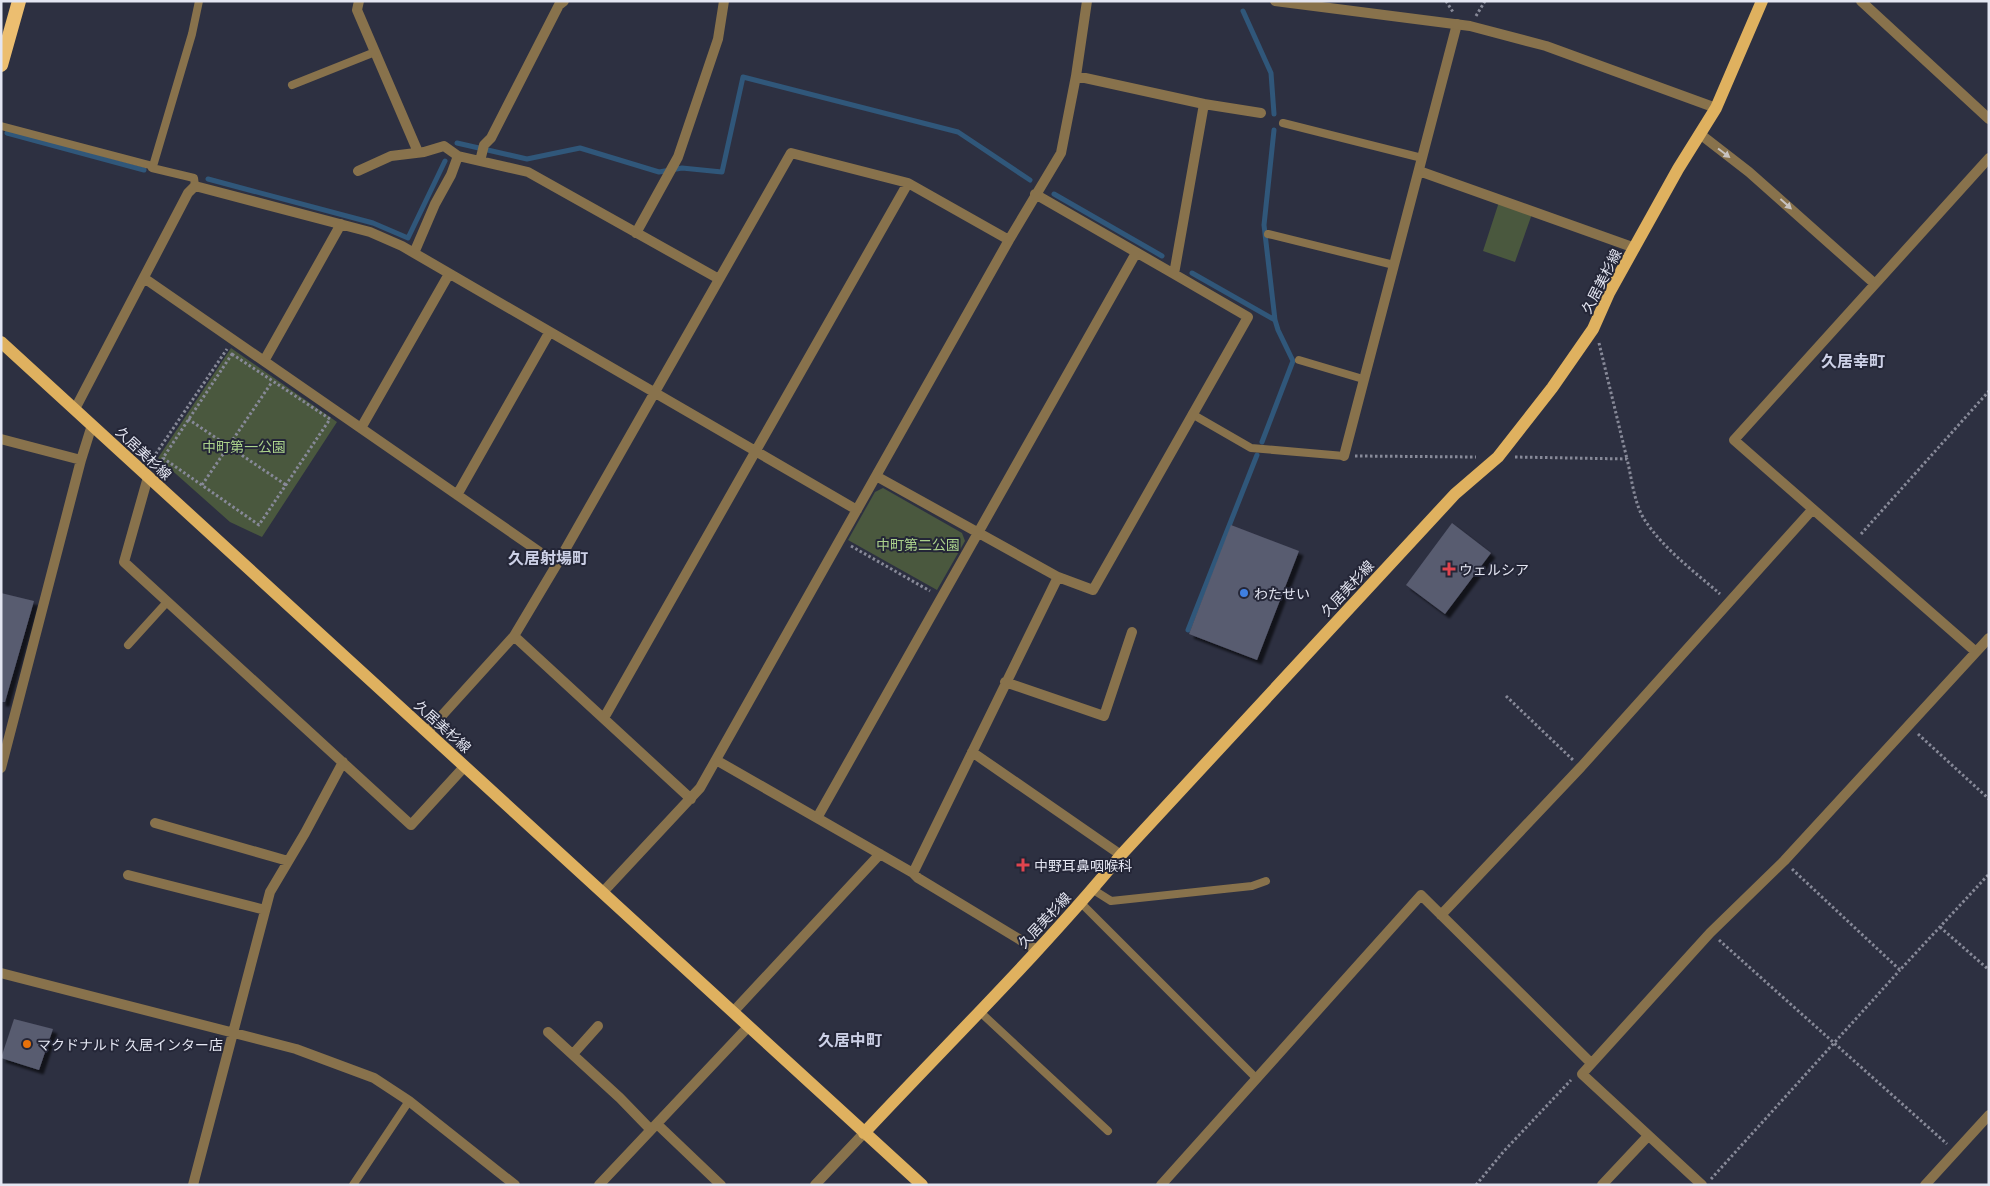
<svg xmlns="http://www.w3.org/2000/svg" width="1990" height="1186" viewBox="0 0 1990 1186" font-family="Inter,'Noto Sans JP',sans-serif">
	<style>
		.green { fill: #4a583e }
		.lines { fill: none; stroke-linecap: round; stroke-linejoin: round }
		.stream { stroke: #30577a; stroke-width: 5 }
		.building { fill: #585b6f; filter: url(#shadow) }
		.path { stroke: #878998; stroke-width: 3; stroke-dasharray: 2.5 2.5; stroke-linecap: butt }
		.service { stroke: #88724c; stroke-width: 8 }
		.minor { stroke: #88724c; stroke-width: 10 }
		.tertiary { stroke: #88724c; stroke-width: 10 }
		.primary { stroke: #dfb15f; stroke-width: 12 }
		.trunk { stroke: #ecbe70; stroke-width: 14 }
		.oneway { fill: #c8c3c0 }
		.health-dot { fill: #e0444e; stroke: #242637; stroke-width: 2 }
		.shop-dot { fill: #3f7fe0; stroke: #242637; stroke-width: 2 }
		.food-dot { fill: #e8710a; stroke: #242637; stroke-width: 2 }
		.labels { text-anchor: middle; dominant-baseline: central; stroke-width: 4; stroke-linejoin: round; paint-order: stroke }
		.street-label { font-size: 14px; fill: #e4e6f2; stroke: #242637 }
		.park-label { font-size: 14px; fill: #abd28b; stroke: #242637 }
		.poi-label { font-size: 14px; fill: #e4e6f2; stroke: #242637; text-anchor: start }
		.quarter-label { font-size: 16px; font-weight: bold; fill: #ccd0e6; stroke: #242637 }
	</style>
	<defs>
		<filter id="shadow"><feDropShadow dx="4.5" dy="4.5" stdDeviation="1" flood-color="#0009"/></filter>
	</defs>
	<rect width="100%" height="100%" fill="#2d3041"/>
	<path class="green" d="M1499,202L1532,214L1515,262L1483,251Z
		M231,348L337,422L262,537L230,522L158,458Z
		M883,488L962,533L965,541L937,590L848,540L875,492Z"/>
	<g class="lines">
		<path class="stream" d="M1243,11L1271,73L1274,114
			M7,133L144,170
			M457,143L527,159L580,148L659,172L682,168L722,172L743,77L958,132L1030,180
			M208,179L373,223L408,238L445,161
			M1054,194L1162,256
			M1192,273L1275,320
			M1262,442L1293,361L1278,330L1275,320L1264,225L1274,130
			M1188,630L1257,455"/>
	</g>
	<path class="building" d="M1452,523L1491,553L1445,614L1406,585Z
		M1231,525L1299,551L1257,660L1189,634Z
		M1,593L34,601L5,702H1Z
		M14,1019L53,1029L39,1070L1,1058Z"/>
	<g class="lines">
		<path class="path" d="M1446,1L1453,12
			M1476,16L1485,1
			M1599,343L1627,459
			M232,354L330,419L259,525L163,458Z
			M188,419L286,485
			M1355,456L1476,457
			M1515,457L1627,459C1632,479 1634,505 1646,522C1665,550 1695,572 1720,594
			M153,458L227,349
			M202,485L272,382
			M1861,534L1989,391
			M851,546L930,591
			M1506,696L1573,760
			M1918,734L1989,799
			M1792,869L1900,970L1989,874
			M1940,927L1989,970
			M1719,940L1947,1144
			M1711,1179L1900,970
			M1476,1185L1504,1151L1571,1080"/>
		<path class="service" d="M292,85L375,52
			M1283,123L1422,158
			M1,126L153,166L152,168L194,178L195,186
			M153,166L192,34L199,1
			M1268,234L1394,265
			M1299,360L1363,379
			M1192,414L1251,448L1344,456
			M128,645L167,602
			M1092,889L1111,901L1252,886L1266,881
			M1080,902L1257,1079
			M979,1011L1108,1131
			M353,1185L409,1101"/>
		<path class="minor" d="M359,1L357,10L418,152
			M1204,104L1261,113
			M1700,134L1749,172L1875,284
			M480,161L484,145L491,138L559,5L564,1
			M358,171L391,156L424,152L444,146L458,156L528,172L719,279
			M1419,171L1635,248
			M1035,194L1174,274
			M636,233L678,157L718,39L724,1
			M414,253L435,204L451,175L458,156
			M144,278L557,564
			M264,361L341,224
			M75,409L188,193L195,186L370,232L402,246L857,510
			M361,428L449,274
			M1,439L81,460
			M1344,456L1457,24
			M876,476L1058,577L1093,590L1248,317L1174,274L1204,104L1076,76
			M148,477L124,562L411,825L465,766
			M457,495L549,333
			M514,636L691,799
			M1976,652L1734,440L1989,158
			M1005,682L1104,716L1132,632
			M604,718L908,183
			M427,732L514,636L557,564L791,153L908,183L1009,240
			M972,752L1121,855
			M716,760L913,873L918,878L1037,950
			M1,768L81,460L92,425
			M817,818L1136,253
			M155,823L288,861
			M913,873L1058,577
			M128,875L265,910
			M603,892L700,788L1009,240L1061,153L1076,76L1087,1
			M1441,915L1581,767L1812,510
			M1,973L296,1049L374,1078L409,1101L515,1185
			M733,1012L880,854
			M548,1032L620,1098L651,1130
			M573,1054L598,1026
			M657,1124L721,1185
			M193,1185L270,892L305,833L343,762
			M599,1185L748,1027
			M1161,1185L1421,895L1591,1063
			M1602,1185L1648,1136
			M1702,1185L1582,1074L1710,933L1784,861L1989,638
			M1925,1185L1989,1115"/>
		<path class="tertiary" d="M1275,1L1470,26L1546,46L1716,108
			M1861,1L1989,119
			M815,1185L864,1133"/>
		<path class="primary" d="M1,342L922,1185
			M864,1133C950,1041 1041,952 1121,855L1455,494L1498,457L1552,388L1593,329L1609,293L1678,169L1716,108L1762,1"/>
		<path class="trunk" d="M1,65L19,1"/>
	</g>
	<defs><path id="oneway-solid" d="M-6-.8H1V-3.2L6.5 0L1 3.2V.8H-6Z" transform="scale(1.25)"/></defs>
	<g class="oneway">
		<use href="#oneway-solid" transform="translate(1724 153) rotate(37)"/>
		<use href="#oneway-solid" transform="translate(1786 204) rotate(42)"/>
	</g>
	<g class="health-dot">
		<path d="M1446.5 561.5h5v5h5v5h-5v5h-5v-5h-5v-5h5z"/>
		<path d="M1020.5 857.5h5v5h5v5h-5v5h-5v-5h-5v-5h5z"/>
	</g>
	<circle class="shop-dot" cx="1244" cy="593" r="5"/>
	<circle class="food-dot" cx="27" cy="1044" r="5"/>
	<g class="labels">
		<g class="street-label">
			<text transform="translate(1601 281) rotate(-63)">久居美杉線</text>
			<text transform="translate(144 453) rotate(43)">久居美杉線</text>
			<text transform="translate(1347 588) rotate(-47)">久居美杉線</text>
			<text transform="translate(443 726) rotate(42)">久居美杉線</text>
			<text transform="translate(1044 920) rotate(-47)">久居美杉線</text>
		</g>
		<g class="park-label">
			<text x="244" y="446">中町第一公園</text>
			<text x="918" y="544">中町第二公園</text>
		</g>
		<g class="poi-label">
			<text x="1459" y="569">ウェルシア</text>
			<text x="1254" y="593">わたせい</text>
			<text x="1034" y="865">中野耳鼻咽喉科</text>
			<text x="37" y="1044">マクドナルド 久居インター店</text>
		</g>
		<g class="quarter-label">
			<text x="1853" y="361">久居幸町</text>
			<text x="548" y="558">久居射場町</text>
			<text x="850" y="1040">久居中町</text>
		</g>
	</g>
	<rect width="1990" height="1186" fill="none" stroke="#e4e6f2" stroke-width="5"/>
</svg>
